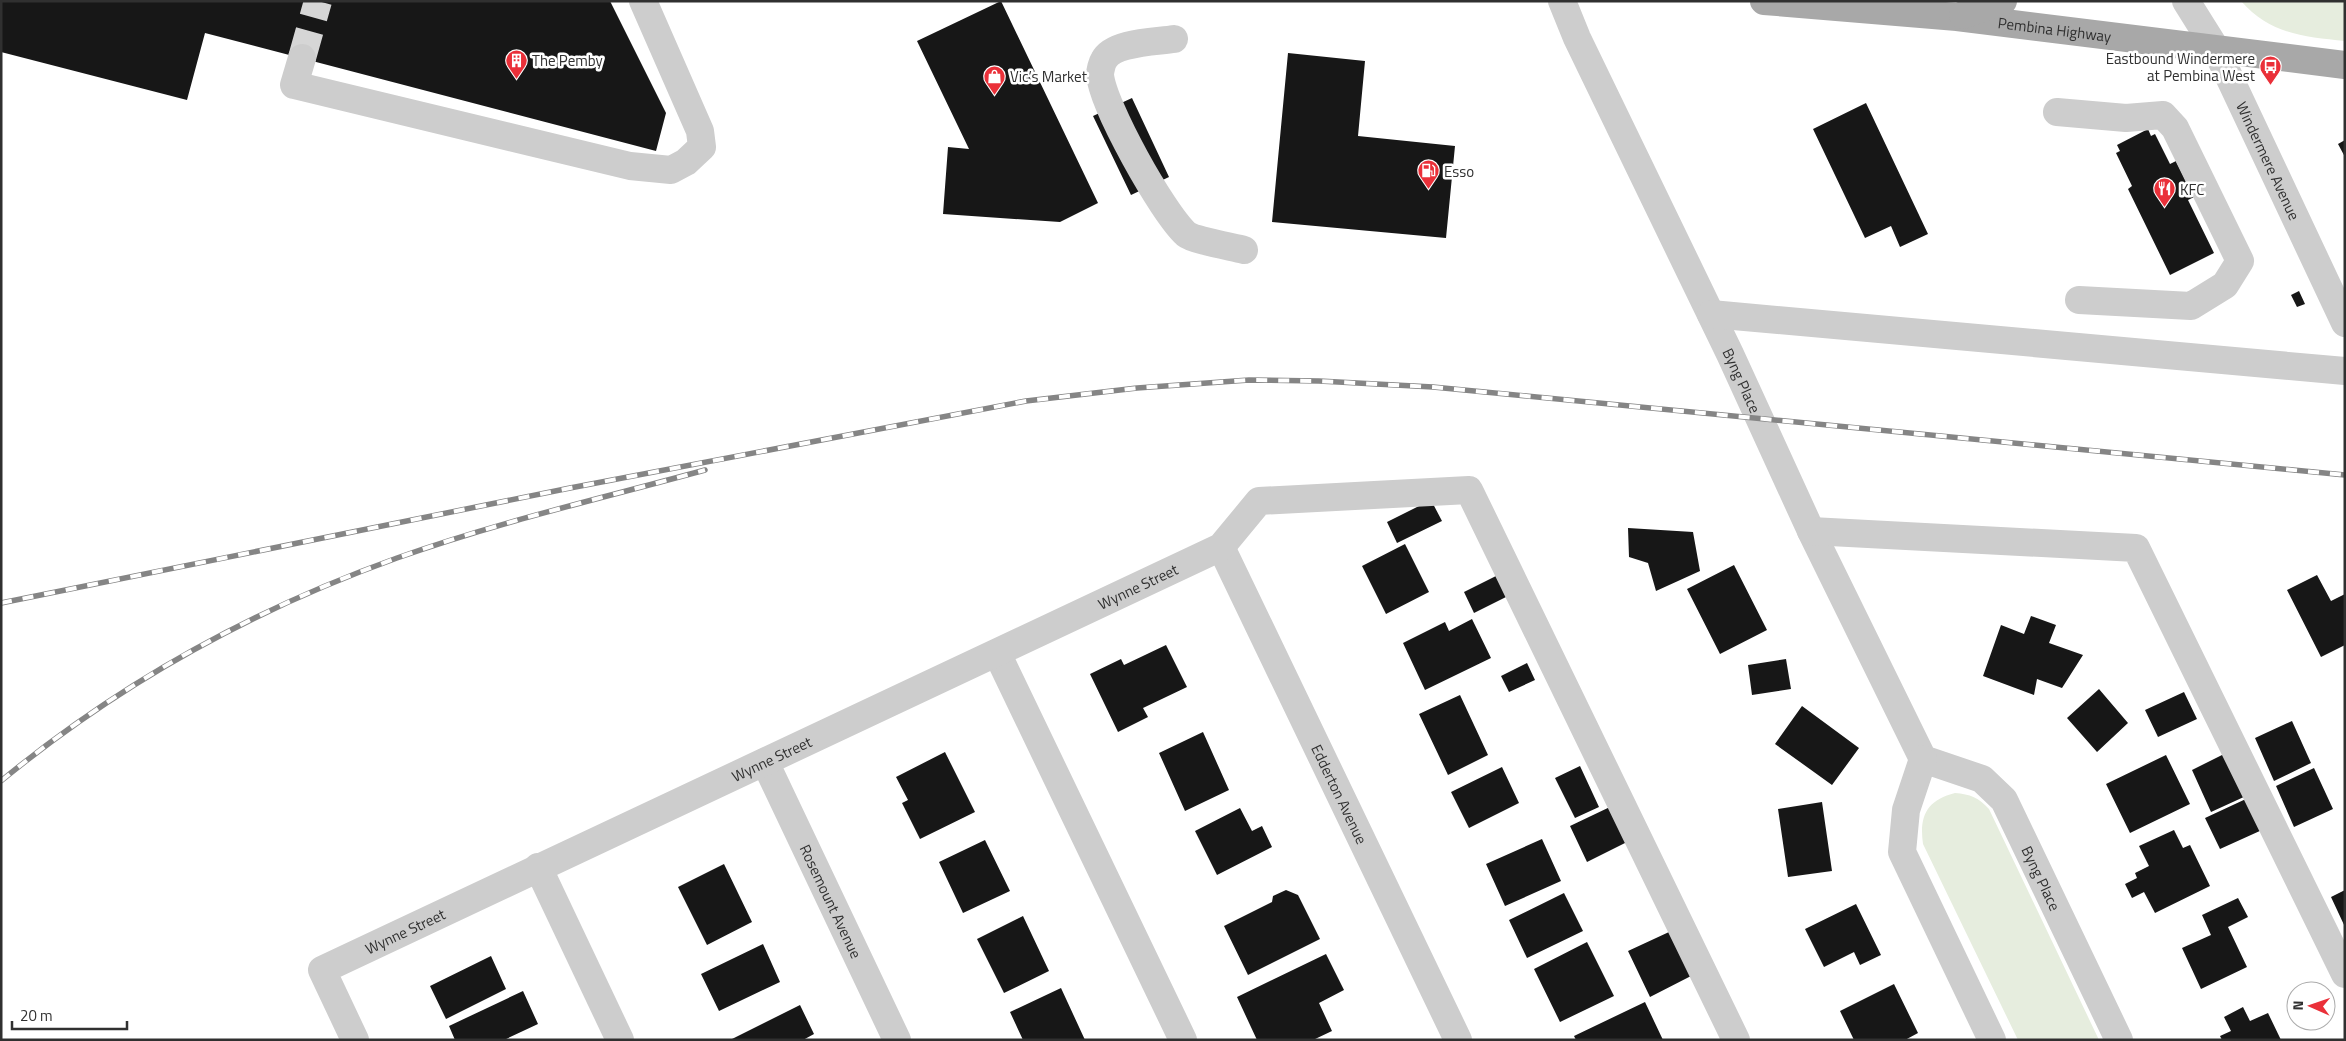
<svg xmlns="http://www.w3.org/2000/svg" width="2346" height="1041" viewBox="0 0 2346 1041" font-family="'Titillium Web',sans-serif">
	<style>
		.green { fill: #e6edde }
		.building { fill: #171717 }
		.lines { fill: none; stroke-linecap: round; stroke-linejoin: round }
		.minor-tunnel { stroke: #d6d6d6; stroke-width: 28; stroke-dasharray: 28 14; stroke-linecap: butt }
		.minor { stroke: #cdcdcd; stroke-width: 28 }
		.major { stroke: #a8a8a8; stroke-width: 28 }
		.rail-casing { stroke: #858585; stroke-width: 5.5 }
		.rail { stroke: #fff; stroke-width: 4; stroke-dasharray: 11; stroke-linecap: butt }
		.labels { text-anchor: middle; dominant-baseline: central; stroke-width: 5; stroke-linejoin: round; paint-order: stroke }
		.street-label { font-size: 15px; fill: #303030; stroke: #fff }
		.poi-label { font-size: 15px; fill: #303030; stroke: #fff; text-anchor: start }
	</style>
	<rect width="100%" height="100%" fill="#fff"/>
	<path class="green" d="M2241,1H2345V41C2304,37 2270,34 2241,1Z
		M1955,793C1970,794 1979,798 1989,809L2099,1040H2018L1923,844C1919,816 1927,800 1955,793Z"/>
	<path class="building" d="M1,1H610L666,113L656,151L205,33L187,100L1,52Z
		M1001,1L1098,203L1060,222L943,214L948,147L969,149L917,41Z
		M1288,53L1365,61L1358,136L1455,146L1446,238L1272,222Z
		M1132,98L1169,177L1131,195L1093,116Z
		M1866,103L1928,234L1900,247L1891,226L1865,238L1813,129Z
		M2148,129L2151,136L2155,134L2170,164L2176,161L2194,197L2188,200L2214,253L2170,275L2128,189L2132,186L2116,153L2120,151L2117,145Z
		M2345,140V157L2338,144Z
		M2299,291L2305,304L2297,307L2291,295Z
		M1431,500L1442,521L1397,543L1387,522Z
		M1628,528L1693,532L1700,571L1656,591L1648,563L1629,557Z
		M1405,544L1429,592L1386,614L1362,566Z
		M1734,565L1767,630L1720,654L1687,589Z
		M1502,573L1512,594L1474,613L1464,592Z
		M2317,575L2331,601L2345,594V645L2321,657L2287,590Z
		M2031,616L2056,625L2049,643L2083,655L2062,688L2037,679L2034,695L1983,676L2001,625L2024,634Z
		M1472,619L1491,658L1425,690L1403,643L1445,622L1449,631Z
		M1166,645L1187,687L1143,708L1148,717L1118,732L1090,674L1121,659L1124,665Z
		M1786,659L1791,689L1752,695L1748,665Z
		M1527,663L1535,680L1509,692L1501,676Z
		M2099,689L2128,723L2097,752L2067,718Z
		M2184,692L2197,719L2158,737L2145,710Z
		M1460,695L1488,755L1448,775L1419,714Z
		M1802,706L1859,748L1832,785L1775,744Z
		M2292,721L2311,763L2274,781L2255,738Z
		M1203,732L1229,790L1185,811L1159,753Z
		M945,752L975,812L920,839L902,803L908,800L896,777Z
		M2226,753L2246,796L2211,812L2192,770Z
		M2166,755L2190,804L2130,833L2106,784Z
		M1580,766L1599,807L1575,818L1555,778Z
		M1502,767L1519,803L1469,828L1451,792Z
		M2314,768L2333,809L2294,827L2276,786Z
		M2248,798L2262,830L2220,849L2205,818Z
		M1822,802L1832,871L1788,877L1778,809Z
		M1612,806L1629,841L1587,862L1570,826Z
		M1240,808L1252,831L1262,826L1272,847L1217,875L1195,831Z
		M2174,830L2183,848L2190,845L2210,886L2155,913L2144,892L2132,898L2125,884L2137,878L2135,873L2149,866L2139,846Z
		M1542,839L1561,881L1505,906L1486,864Z
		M985,840L1010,891L963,913L939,862Z
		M724,864L752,922L707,945L678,887Z
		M1286,890L1298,895L1320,939L1248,975L1224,926L1272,902L1273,896Z
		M2345,890V927L2331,897Z
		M1564,893L1583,931L1527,958L1509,920Z
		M2238,898L2248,917L2228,927L2247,967L2201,989L2182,948L2211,935L2202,915Z
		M1856,904L1881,955L1860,965L1854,952L1824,967L1805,929Z
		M1023,916L1049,971L1004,993L977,939Z
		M1669,932L1691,976L1650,997L1628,951Z
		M1587,942L1614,996L1560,1022L1534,969Z
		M763,944L780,982L719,1011L701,974Z
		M1326,954L1344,990L1319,1003L1332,1031L1313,1040H1257L1237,997Z
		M491,956L506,989L446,1019L430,986Z
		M1894,984L1918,1033L1905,1040H1854L1840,1011Z
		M1061,988L1085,1040H1023L1010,1012Z
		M523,991L538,1024L504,1040H455L449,1026Z
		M1645,1002L1663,1040H1576L1574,1036Z
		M800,1005L814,1034L803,1040H730Z
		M2243,1007L2250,1021L2268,1013L2281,1040H2222L2220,1036L2231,1031L2224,1017Z"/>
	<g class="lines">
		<path class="minor-tunnel" d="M302,58L318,1"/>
		<g class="minor">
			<path id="s1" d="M1562,1L1577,38L1730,354L1811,531L1923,759L1982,779L2004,800L2119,1040"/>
			<path id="s2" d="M2186,1L2216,49L2345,323"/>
			<path d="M1174,39C1156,42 1113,42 1104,60C1102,63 1100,71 1100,75C1103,106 1162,212 1186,234C1193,240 1233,247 1244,250"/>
			<path d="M302,58L294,85L630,166L671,170L686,162L702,147L700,131L643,1"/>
			<path d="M2057,112L2126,118L2163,115L2175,128L2240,261L2225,285L2191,306L2079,300"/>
			<path d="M1711,314L2345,371"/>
			<path d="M1811,531L2136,548L2345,974"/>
			<path id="s3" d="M1221,547L1458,1040"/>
			<path d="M997,653L1183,1040"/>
			<path d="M1923,759L1906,810L1902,852L1992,1040"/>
			<path id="s4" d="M765,762L897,1040"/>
			<path d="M538,867L620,1040"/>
			<path id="s5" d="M355,1040L322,970L1221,547L1259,501L1469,490L1736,1040"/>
		</g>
		<g class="major">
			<path id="s6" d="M1764,1L1957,17L2345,65"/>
			<path d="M1963,15L2003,1"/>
		</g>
		<defs>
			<path id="rail" d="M1,603L570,488L1026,401L1137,388L1249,380L1319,381L1433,387L2345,475
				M1,781C120,683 252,610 397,558C498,522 603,498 705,470"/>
		</defs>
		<use href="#rail" class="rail-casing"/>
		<use href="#rail" class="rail"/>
	</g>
	<defs>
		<symbol id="building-pin" viewBox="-11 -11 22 30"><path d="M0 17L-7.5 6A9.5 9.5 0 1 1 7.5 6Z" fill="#ea3039" stroke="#fff"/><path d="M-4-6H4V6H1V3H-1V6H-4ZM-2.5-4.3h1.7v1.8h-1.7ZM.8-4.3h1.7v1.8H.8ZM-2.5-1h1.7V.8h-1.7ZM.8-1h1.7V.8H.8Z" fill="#fff"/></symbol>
		<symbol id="bus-pin" viewBox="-11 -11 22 30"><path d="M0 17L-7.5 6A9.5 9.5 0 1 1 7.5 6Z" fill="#ea3039" stroke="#fff"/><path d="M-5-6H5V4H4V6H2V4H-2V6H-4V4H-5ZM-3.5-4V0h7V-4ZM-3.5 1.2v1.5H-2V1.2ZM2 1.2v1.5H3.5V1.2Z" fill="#fff"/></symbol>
		<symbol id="shop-pin" viewBox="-11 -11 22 30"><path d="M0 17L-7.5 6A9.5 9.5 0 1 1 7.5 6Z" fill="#ea3039" stroke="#fff"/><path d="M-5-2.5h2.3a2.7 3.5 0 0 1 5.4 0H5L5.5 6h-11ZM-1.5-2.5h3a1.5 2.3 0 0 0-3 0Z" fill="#fff"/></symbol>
		<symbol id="fuel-pin" viewBox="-11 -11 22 30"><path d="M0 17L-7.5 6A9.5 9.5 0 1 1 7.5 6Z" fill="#ea3039" stroke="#fff"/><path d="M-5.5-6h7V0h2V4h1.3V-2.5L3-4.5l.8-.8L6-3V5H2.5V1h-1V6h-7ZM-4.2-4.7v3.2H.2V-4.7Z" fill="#fff"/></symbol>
		<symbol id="restaurant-pin" viewBox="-11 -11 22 30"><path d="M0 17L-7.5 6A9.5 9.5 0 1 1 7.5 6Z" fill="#ea3039" stroke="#fff"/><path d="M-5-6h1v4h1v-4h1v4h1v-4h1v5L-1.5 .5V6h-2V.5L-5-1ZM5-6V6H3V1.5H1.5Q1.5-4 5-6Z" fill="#fff"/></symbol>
	</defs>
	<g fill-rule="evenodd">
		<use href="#building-pin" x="504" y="48" width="25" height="34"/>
		<use href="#bus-pin" x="2258" y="54" width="25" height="34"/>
		<use href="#shop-pin" x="982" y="64" width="25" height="34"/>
		<use href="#fuel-pin" x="1416" y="158" width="25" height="34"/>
		<use href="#restaurant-pin" x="2152" y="176" width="25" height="34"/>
	</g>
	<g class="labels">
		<g class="street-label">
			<text stroke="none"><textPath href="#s6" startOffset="292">Pembina Highway</textPath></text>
			<text stroke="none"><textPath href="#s2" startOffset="180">Windermere Avenue</textPath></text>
			<text stroke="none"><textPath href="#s1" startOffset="420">Byng Place</textPath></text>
			<text stroke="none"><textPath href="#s5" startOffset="979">Wynne Street</textPath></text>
			<text stroke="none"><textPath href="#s5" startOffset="574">Wynne Street</textPath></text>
			<text stroke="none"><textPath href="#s3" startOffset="274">Edderton Avenue</textPath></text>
			<text stroke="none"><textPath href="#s1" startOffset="1019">Byng Place</textPath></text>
			<text stroke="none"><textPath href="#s4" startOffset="154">Rosemount Avenue</textPath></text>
			<text stroke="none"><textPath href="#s5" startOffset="169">Wynne Street</textPath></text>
		</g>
		<g class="poi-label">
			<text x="2255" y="58" text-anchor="end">Eastbound Windermere<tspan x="2255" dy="17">at Pembina West</tspan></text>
			<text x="532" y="60">The Pemby</text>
			<text x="1010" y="76">Vic’s Market</text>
			<text x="1444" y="171">Esso</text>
			<text x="2180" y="189">KFC</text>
		</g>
	</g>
	<rect width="2346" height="1041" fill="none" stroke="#303030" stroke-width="5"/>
	<g transform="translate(2311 1006) rotate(272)"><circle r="24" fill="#ffffff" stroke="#acacac"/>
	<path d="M0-4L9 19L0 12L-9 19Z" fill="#ea3039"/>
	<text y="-8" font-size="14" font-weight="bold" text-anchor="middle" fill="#303030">N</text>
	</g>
	<path d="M12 1021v8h115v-8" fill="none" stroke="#303030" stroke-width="2.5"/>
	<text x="20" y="1021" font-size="15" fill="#303030" stroke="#ffffff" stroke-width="4" paint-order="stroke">20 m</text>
</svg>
